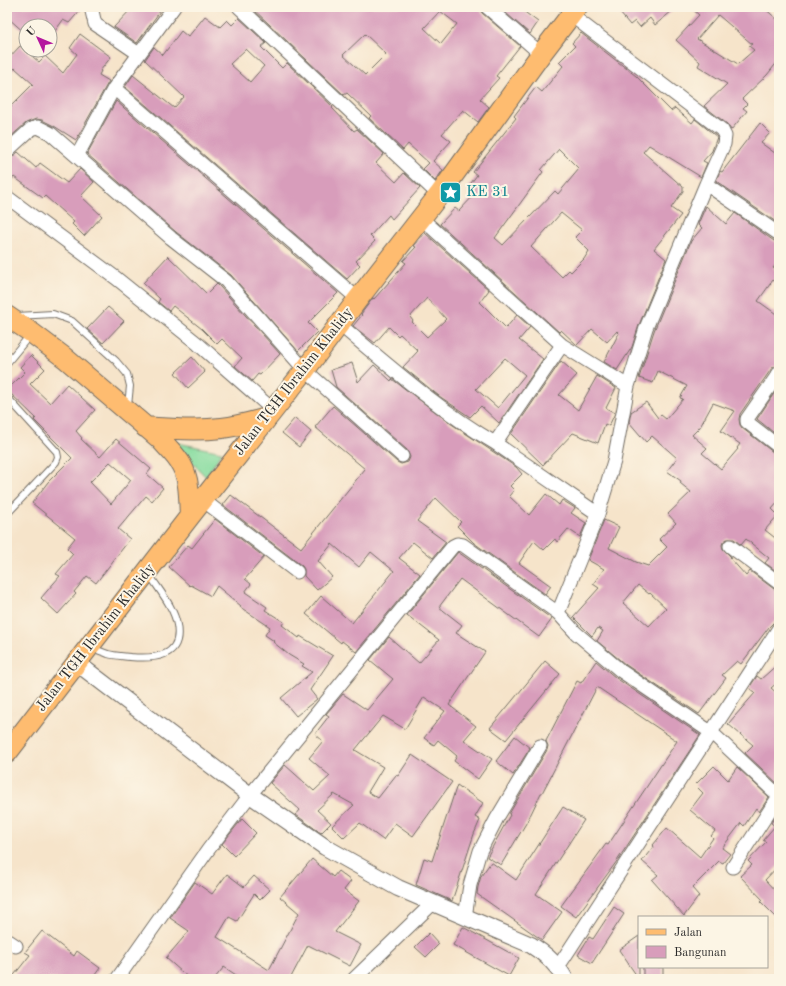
<svg xmlns="http://www.w3.org/2000/svg" width="786" height="986" viewBox="0 0 786 986" font-family="'Old Standard TT',serif">
	<style>
		.green { fill: #85dc9f; stroke: #588465 }
		.building { fill: #d89dbb; fill-rule: evenodd }
		.lines { fill: none; stroke-linecap: round; stroke-linejoin: round }
		.service-casing { stroke: #726c63; stroke-width: 8 }
		.minor-casing { stroke: #726c63; stroke-width: 15 }
		.tertiary-casing { stroke: #726c63; stroke-width: 18 }
		.primary-casing { stroke: #726c63; stroke-width: 22 }
		.service { stroke: #fff; stroke-width: 6 }
		.minor { stroke: #fff; stroke-width: 13 }
		.tertiary { stroke: #fff; stroke-width: 16 }
		.primary { stroke: #febc70; stroke-width: 20 }
		.labels { text-anchor: middle; dominant-baseline: central; stroke-width: 4; stroke-linejoin: round; paint-order: stroke }
		.culture-label { font-size: 15px; fill: #0d838f; stroke: #fcf5e5; text-anchor: start }
		.street-label { font-size: 15px; fill: #2b2b2b; stroke: #fcf5e5 }
	</style>
	<rect width="100%" height="100%" fill="#fcf5e5"/>
	<filter id="ink" filterUnits="userSpaceOnUse"><feTurbulence type="fractalNoise" baseFrequency=".025" numOctaves="2"/><feDisplacementMap in="SourceGraphic" scale="8" xChannelSelector="R" yChannelSelector="G"/><feConvolveMatrix kernelMatrix="1 2 1 2 8 2 1 2 1" color-interpolation-filters="sRGB"/></filter>
	<filter id="wash" filterUnits="userSpaceOnUse"><feTurbulence type="fractalNoise" baseFrequency=".012" numOctaves="4" result="noise"/><feDisplacementMap in="SourceGraphic" scale="16" xChannelSelector="R" yChannelSelector="G"/><feGaussianBlur stdDeviation="0.9" result="paint"/><feColorMatrix in="noise" values="0 0 0 0 0 0 0 0 0 0 0 0 0 0 0 0 0 1.4 0 .05"/><feComposite in="paint" operator="in"/></filter>
	<g filter="url(#wash)">
		<rect width="100%" height="100%" fill="#f6e4ca"/>
		<path class="green" d="M173,442L222,452L206,477Z"/>
		<g id="blocks">
			<path class="building" d="M7,7H83L69,23L63,20L50,38V26H26V34L7,17Z
				M133,7H163L137,43L114,27Z
				M251,7H479L482,13L520,46L496,76L499,78L480,99L489,107L478,122L463,110L442,134L451,141L433,161L443,170L435,181L423,169L429,163L408,144L403,150L369,118L371,116L347,93L344,95ZM440,11L457,24L441,44L424,28ZM365,34L386,54L365,75L343,55Z
				M499,7H518L538,22L530,34Z
				M615,7H677L655,25L650,18L640,27L635,21L630,25Z
				M690,7H763L779,21V60L767,75L742,99L747,104L743,108L747,111L731,130L727,124L704,106L727,84L698,66L700,62L676,40L699,15ZM718,15L752,44L749,46L754,50L738,64L697,39Z
				M205,16L220,27L227,20L232,25L239,18L266,43L261,47L282,68L287,63L333,107L332,108L354,131L357,129L384,154L376,163L396,182L404,173L420,188L392,219L389,215L370,236L375,241L356,261L360,265L347,279L125,87L133,75L174,108L184,97L145,60L154,47L163,55L181,31L188,37ZM246,49L264,66L250,82L230,64Z
				M581,33L636,76L671,111L675,108L692,123L695,119L717,137L712,151L703,161L707,163L701,177L649,145L643,152L683,187V191L671,208L681,215L654,249L666,259L639,325L632,347L617,370L604,362L619,333L617,331L607,342L592,329L577,345L561,330L559,332L440,224L455,208L459,211L476,193L468,187L477,175L473,172L516,118L514,116L536,87L542,92L563,66L559,62L575,46L572,43ZM559,149L579,169L558,194L555,191L503,245L495,238L543,172L541,170ZM561,213L582,230L575,237L589,251L584,259L571,272L569,270L562,277L531,247Z
				M80,34L111,57L100,71H101L99,75L109,81L76,140L54,126L42,120L36,119L26,123L7,140V110L33,84L15,68L7,76V60L20,46L39,62L45,56L63,73L77,54L70,48Z
				M116,101L338,293L308,323L317,332L298,351L231,275L176,232L87,154Z
				M760,123L770,133L761,143L779,156V224L716,181L720,171L722,172Z
				M18,152L36,168L40,163L67,183L80,169L94,182L81,196L102,216L84,236L72,224L74,222L45,196L43,198L14,177L7,185V159L12,157Z
				M706,206L726,224L735,213L774,241L779,242V261L773,268L779,272V284L773,280L758,301L779,316V365L772,368L740,414L739,419L740,425L742,428L774,453L779,455V501L772,509L778,515L765,530L779,541V573L765,563L769,558L746,539L741,545L734,539H727L723,542L722,545L723,549L731,557L730,558L746,576L750,571L774,589L779,591V620L775,621L769,627L741,664L737,661L722,675L726,678L699,714L626,665L597,641L603,631L598,628L592,636L573,617L599,588L593,584L604,569L588,560L604,520L619,527L609,548L636,562L648,566L667,547L659,539L676,523L668,514L691,492L680,483L681,481L667,471L677,458L652,436L646,442L629,422L631,412L646,402L658,418L661,415L666,419L683,399L680,398L687,386L658,371L653,383L639,378L654,331L691,241L702,228L698,224ZM713,403L735,411L721,431L740,444L737,448L738,449L721,469L702,453L707,448L692,435L700,427ZM638,585L649,594L650,593L666,608L649,626L623,603Z
				M425,233L489,290L480,302L506,328L517,315L530,327L519,340L543,359L499,423L481,406L470,417L439,396L403,367L418,351L400,334L398,336L389,327L375,343L353,326L362,315L361,314L373,298L374,299L406,263L403,261L416,247L414,246ZM427,298L446,319L427,337L412,322L413,321L410,317ZM505,358L525,375L498,408L476,389Z
				M168,256L207,294L217,284L220,287L280,354L260,375L258,374L252,381L235,366L242,358L222,339L217,344L202,329L173,306L169,311L158,302L160,299L143,283Z
				M108,307L124,321L103,343L87,329Z
				M31,355L45,369L30,384L50,403L67,384L95,410L76,431L82,438L81,439L100,457L116,439L151,469L147,474L163,488L152,501L146,496L118,529L130,539L96,583L87,576L74,592L76,594L58,614L41,598L60,576L56,574L73,554L67,548L75,538L32,503L48,482L72,458L34,420L36,418L7,390L25,372L20,367ZM110,462L131,480L111,504L90,482Z
				M192,357L205,372L188,388L175,373Z
				M561,361L577,375L559,395L578,410L597,376L616,388L606,408L615,413L609,426L605,424L598,443L573,433L543,465L511,434Z
				M352,363L358,382L374,365L391,381L392,379L450,423L516,467L522,474L510,486L514,490L509,496L529,515L546,494L559,505L562,500L575,508L571,513L586,523L580,537L568,529L557,542L555,539L544,550L534,541L519,563L551,586L545,594L474,543L457,526L461,522L436,498L417,521L446,542L433,558L413,542L399,558L420,574L356,652L342,641L341,643L306,614L321,596L352,623L394,571L371,552L359,567L332,544L318,561L332,577L317,590L304,576V569L302,566L223,505L231,495L301,548L365,469L315,427L333,406L397,462L401,464L408,462L410,457L407,450L336,387L331,370Z
				M777,389L779,390V437L757,419Z
				M295,418L311,432L299,447L282,433Z
				M215,519L264,557L245,579L251,584L245,592L267,607L265,610L284,622L282,625L299,638L300,636L333,656L310,690L317,699L296,716L281,698L312,672L302,666L304,664L289,655L273,642L274,641L265,635L270,627L240,607L241,606L217,586L211,596L191,585L190,586L169,567L188,545L192,548Z
				M458,552L552,619L539,637L460,579L439,607L462,625L456,633L485,652L449,705L476,726L464,740L492,759L478,779L454,761L457,756L438,740L434,745L424,738L445,711L424,697L405,729L383,716L355,750L383,767L368,792L378,798L396,775L398,776L412,755L452,782L413,836L395,823L383,840L360,823L344,838L332,826L354,805L334,794L317,810L331,823L321,833L296,815L300,810L270,783L285,765L314,791L330,776L309,758L323,741L315,734L329,716L326,714L343,694L367,710L393,679L370,660L389,637L419,663L439,640L407,615Z
				M545,661L560,674L506,740L490,728Z
				M596,661L616,678L700,735L617,861L576,917L561,906L606,844L608,845L677,741L597,687L542,793H541L528,820L501,865L487,857L510,815L509,814L547,750L548,746L546,741L577,681L581,683Z
				M779,663V681L771,688L779,695V785L745,753L753,745L728,724L755,693L749,688L757,676L761,679Z
				M515,736L530,748L513,775L496,761Z
				M714,766L728,780L737,767L769,797L759,812L756,808L744,826L741,823L722,848L730,854L723,863L719,861L692,888L699,896L684,916L652,880L658,875L642,861L654,846L653,845L667,828L700,857L713,838L711,836L715,831L690,810L703,793L695,785Z
				M457,785L483,803L475,817L480,820L474,834L452,901L416,885L424,858L432,861Z
				M563,807L584,820L536,894L562,912L542,940L477,894L478,887L481,876L491,862L516,880Z
				M779,811V865L765,880L779,895V920L761,902L763,900L740,876L752,865L748,861L766,842L763,840L775,826L771,823Z
				M242,819L256,833L234,856L222,844Z
				M312,859L333,877L338,871L351,881L344,890L359,901L335,932L361,945L350,966L308,945L290,979H242L224,967L214,979H190L166,958L189,931L170,918L195,882L212,894L227,874L244,887L254,876L270,890L260,900L254,894L237,921L229,917L217,937L269,970L299,913L280,897Z
				M614,907L624,914L592,963L578,955L589,937L593,939Z
				M463,927L519,958L509,976L453,945Z
				M42,931L74,956L77,951L100,968L92,979H11L30,955L25,952Z
				M429,933L439,944L426,957L415,947Z
				M639,936V979L619,950Z
				M643,967H663V979H643Z"/>
		</g>
	</g>
	<g filter="url(#ink)">
		<use href="#blocks" fill-opacity="0" stroke="#726c63" stroke-width="1"/>
		<g class="lines">
			<defs>
				<path id="service" d="M17,316L53,314L72,321L116,361L127,374L130,386L128,406
					M7,363L30,335
					M7,397L57,452L58,457L56,462L7,514
					M91,648C97,650 103,652 108,654C115,656 123,656 130,657C153,659 183,658 177,625C174,607 159,590 149,574"/>
				<path id="minor" d="M91,7L95,24L139,54
					M239,7L439,195
					M487,7L541,54
					M114,88L358,299
					M7,151L31,129L38,127L50,133L171,238L226,281L305,370L402,456
					M77,156L114,88L174,7
					M706,184L779,234
					M7,197L116,278L198,344L273,410
					M421,218L562,345L628,386
					M339,324C388,365 440,411 495,443L598,514
					M779,373L747,419V422L779,447
					M495,443L562,345
					M203,500L297,572
					M730,546L779,583
					M558,613L576,633L621,671L712,733L779,796
					M733,867L779,796
					M465,917L470,885L480,851L497,818L540,746
					M7,940L16,946
					M558,967L779,628
					M117,979L208,850L250,795L453,546L457,544L463,545L558,613L598,514L614,461L628,386L646,328L706,184L724,144L725,136L722,130L571,15
					M354,979L433,903"/>
				<path id="tertiary" d="M77,663L250,795L325,847L398,888L531,945C546,954 557,964 565,979"/>
				<path id="primary" d="M7,316L32,333L65,358L160,439C167,447 177,456 182,466C190,481 189,500 190,516
					M145,427C171,429 197,431 222,428C238,426 252,422 267,418
					M7,753L190,516L305,370L358,299L439,195L541,54L577,7"/>
			</defs>
			<use href="#service" class="service-casing"/>
			<use href="#minor" class="minor-casing"/>
			<use href="#tertiary" class="tertiary-casing"/>
			<use href="#primary" class="primary-casing"/>
			<use href="#service" class="service"/>
			<use href="#minor" class="minor"/>
			<use href="#tertiary" class="tertiary"/>
			<use href="#primary" class="primary"/>
		</g>
	</g>
	<defs>
		<symbol id="sight-square" viewBox="-11 -11 22 22"><rect x="-9" y="-9" width="18" height="18" rx="4" fill="#0f9aa8" stroke="#fcf5e5"/><path d="M0-6L1.8-2.2L6-1.7L2.9 1.2L3.7 5.4L0 3.3L-3.7 5.4L-2.9 1.2L-6-1.7L-1.8-2.2Z" fill="#fff"/></symbol>
	</defs>
	<g fill-rule="evenodd">
		<use href="#sight-square" x="438" y="180" width="25" height="25"/>
	</g>
	<g class="labels">
		<g class="culture-label">
			<text x="466" y="192">KE 31</text>
		</g>
		<g class="street-label">
			<text transform="translate(294 382) rotate(-52)">Jalan TGH Ibrahim Khalidy</text>
			<text transform="translate(96 638) rotate(-52)">Jalan TGH Ibrahim Khalidy</text>
		</g>
	</g>
	<rect width="786" height="986" fill="none" stroke="#fcf5e5" stroke-width="24"/>
	<rect x="638" y="916" width="130" height="52" fill="#fcf5e5" stroke="#a8a49b"/>
	<rect x="646" y="929" width="20" height="6" fill="#febc70" stroke="#a8a49b"/>
	<text x="674" y="936" font-size="12" fill="#2b2b2b">Jalan</text>
	<rect x="646" y="946" width="20" height="12" fill="#d89dbb" stroke="#a8a49b"/>
	<text x="674" y="956" font-size="12" fill="#2b2b2b">Bangunan</text>
	<g transform="translate(38 38) rotate(314)"><circle r="19" fill="#fcf5e5" stroke="#a8a49b"/>
	<path d="M0-3L7 15L0 10L-7 15Z" fill="#b5179e"/>
	<text y="-6" font-size="11" font-weight="bold" text-anchor="middle" fill="#2b2b2b">U</text>
	</g>
</svg>
